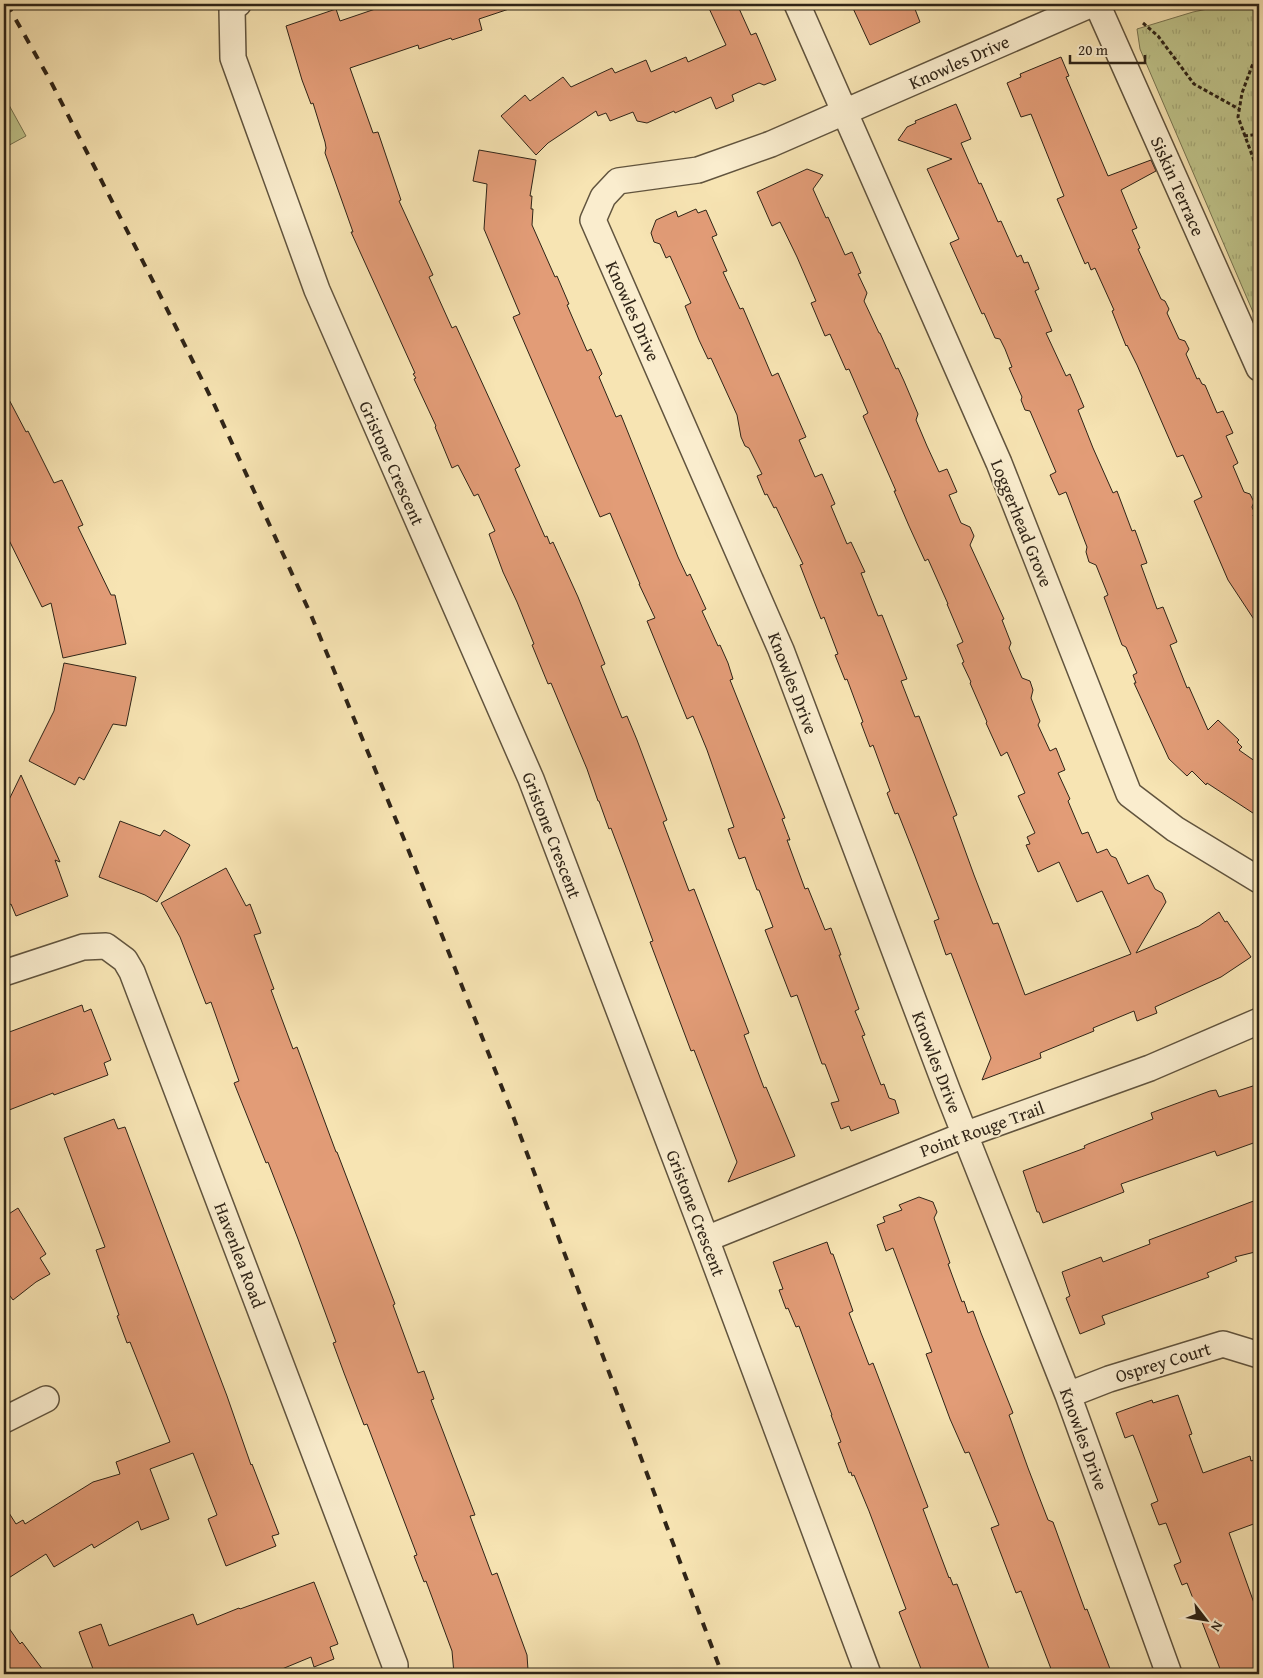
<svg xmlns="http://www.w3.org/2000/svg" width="1263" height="1678" viewBox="0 0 1263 1678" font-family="'Gentium Book Plus',serif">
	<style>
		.grass { fill: url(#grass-tufts); stroke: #777451 }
		.building { fill: #e29c77; stroke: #2f2417 }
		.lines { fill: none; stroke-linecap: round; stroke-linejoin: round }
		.minor-casing { stroke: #61543e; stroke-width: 28 }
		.path { stroke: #2f2417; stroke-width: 3; stroke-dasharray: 4 2.5; stroke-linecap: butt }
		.minor { stroke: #faedce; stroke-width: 25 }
		.rail { stroke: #2f2417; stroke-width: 4; stroke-dasharray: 9 9; stroke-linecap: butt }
		.labels { text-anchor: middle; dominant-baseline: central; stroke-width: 4; stroke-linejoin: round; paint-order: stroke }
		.street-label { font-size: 18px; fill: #2f2417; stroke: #faedce }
	</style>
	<defs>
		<pattern id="grass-tufts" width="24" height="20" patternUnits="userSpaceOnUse" patternTransform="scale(1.25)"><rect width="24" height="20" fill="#bfc48b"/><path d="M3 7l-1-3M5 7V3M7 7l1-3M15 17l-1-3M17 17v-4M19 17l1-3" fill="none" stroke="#a4a877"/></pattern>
	</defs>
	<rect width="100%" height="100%" fill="#f7e4b3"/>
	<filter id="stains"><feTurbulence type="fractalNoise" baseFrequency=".004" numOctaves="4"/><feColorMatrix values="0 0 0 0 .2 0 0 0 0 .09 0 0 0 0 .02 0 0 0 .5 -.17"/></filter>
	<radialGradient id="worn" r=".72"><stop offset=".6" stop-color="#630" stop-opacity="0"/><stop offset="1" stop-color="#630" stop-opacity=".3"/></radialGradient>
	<path class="grass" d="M1231,4H1259V326L1140,49L1137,29L1193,12Z
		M4,96L26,136L4,148Z"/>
	<path class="building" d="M390,4H514L515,7L479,19L482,30L452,40L451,38L419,49L418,45L350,68L373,133L378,132L401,200L399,201L433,275L429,277L452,328L456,326L490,400L520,466L515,469L545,537L547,536L550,544L553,542L578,597L605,664L601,666L622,718L627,716L637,740L667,820L663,822L689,891L694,889L749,1033L744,1035L764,1088L766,1087L795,1156L728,1182L737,1162L694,1050L691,1051L650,942L653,941L625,865L611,828L609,829L599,801H598L587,769L551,683L548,684L532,645L534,644L517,602L503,572L489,534L495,531L478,494L474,496L458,465L452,468L435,427L436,426L414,379L416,378L413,374L415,373L351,232H353L325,153L326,148L325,142L313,103L311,104L302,80L286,26L336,9L340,21Z
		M707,4H737L751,35L756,33L776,80L764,85L759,83L732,95L734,101L716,109L711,97L675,113L674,111L647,123L637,121L633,112L610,121L606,113L598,116L596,111L548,143L536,155L501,116L525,95L530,101L563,77L571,87L612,68L615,73L646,60L651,72L686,57L688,62L726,45Z
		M851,4H913L920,22L870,45Z
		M1061,57L1069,76L1066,77L1108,176L1151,160L1156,171L1121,190L1137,228L1132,230L1140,248L1138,249L1161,299L1165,301L1169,309L1167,313L1179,339L1185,341L1189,349L1186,354L1197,379L1199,378L1202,384L1205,385L1217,413L1223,411L1233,433L1226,436L1238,463L1233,466L1244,492L1250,494L1254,502L1252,507L1255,514L1253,515L1259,530V627L1228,580L1194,501L1202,497L1183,455L1177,457L1137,365L1127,345L1126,346L1112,311L1114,310L1095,268L1091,270L1088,262L1085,264L1057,199L1064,196L1031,114L1021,117L1007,83L1021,77L1020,74Z
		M956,104L971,139L961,143L979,184L981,183L998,222L1001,221L1017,257L1021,255L1024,263L1028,262L1039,289L1035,291L1052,331L1046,333L1066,376L1070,374L1084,407L1078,410L1093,448L1113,493L1117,491L1132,531L1135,530L1147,563L1141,565L1157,609L1163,607L1177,642L1170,645L1187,688L1189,687L1208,730L1218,720L1239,740L1237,742L1242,747L1239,750L1259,764V817L1207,783L1206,785L1192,771L1187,776L1169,759L1134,683H1136L1133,675L1137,673L1126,647L1122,645L1104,597L1108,595L1096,565L1089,562L1086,552L1087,547L1066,492L1059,495L1050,475L1056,472L1030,411L1025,410L1021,400L1022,397L1009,368L1012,367L1005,349L1000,339L995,338L984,313L982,314L950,243L959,239L927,169L952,159L898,140L907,127L916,123L915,121Z
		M479,150L536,160L530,196H532L531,209H533L532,225L555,277L557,276L569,304L567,305L587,351L591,349L602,374L599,377L616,417L621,415L678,557L687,576L690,574L706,609L702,611L718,646L720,645L728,663L733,679L730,680L785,818L782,819L790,840H787L805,889L808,888L825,930L831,928L841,955H839L859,1009L855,1011L865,1035L862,1036L881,1085L884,1084L889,1098L895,1100L899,1113L851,1131L849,1126L841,1129L831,1103L839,1101L825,1064H822L797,995L791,997L765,930L773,927L759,890H757L745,857L739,859L728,829L734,827L707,750L693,716L687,719L647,621L655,618L639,584H640L610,513L600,517L513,317L520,314L484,229L487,184L473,181Z
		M807,169L823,175L813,189L826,218L828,217L845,255L852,252L861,273L858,274L867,293L864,301L879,333H880L896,369L898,368L904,381L918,414L916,420L927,446L939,472L947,469L957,492L949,495L961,523L970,527L974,536L970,545L1004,619L1002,620L1011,643L1009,648L1022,678L1030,681L1033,690L1031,698L1040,721L1038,725L1050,751L1056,748L1065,770L1058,773L1070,799L1068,801L1082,834L1088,832L1097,853L1107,849L1111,856L1116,858L1128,884L1148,875L1155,889L1162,893L1166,902L1136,953L1199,926L1219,912L1225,922L1227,921L1251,957L1221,977L1155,1007L1157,1013L1137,1021L1134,1011L1093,1028L1094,1031L1040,1053L1041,1058L982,1080L991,1058L951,953L946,955L934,921L939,919L915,856L898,813L895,814L887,793L890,791L873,745L870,747L861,723L863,722L847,679L845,680L835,655L838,654L824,617L821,619L800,565L803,564L776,507L774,508L767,494L765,495L757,476L762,474L749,448L745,446L741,437L737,415L711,358L708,359L699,340L685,306L691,303L670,256L666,258L660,244L654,242L651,233L656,220L676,211L678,217L696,209L698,213L706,210L717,235L712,237L727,271L723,272L740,309L743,308L772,376L778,373L806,437L799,440L815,477L822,474L835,504L831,506L847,544L851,542L865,572L861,573L878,616L882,615L907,679L901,681L915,717L919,716L957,815L953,817L974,875L993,924L998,923L1025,995L1131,954L1102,891L1077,902L1059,862L1038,872L1026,845L1030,844L1027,837L1035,833L1018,796L1025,793L1007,752L1001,756L986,723L987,722L970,683L971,682L962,663L964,662L957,645L963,642L947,604H948L928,559L925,561L909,526L894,491H896L863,416L868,413L849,369L846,370L830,334L825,336L811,303L816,301L797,257L780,222L772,226L757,192Z
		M4,390L26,432L28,431L54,483L62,480L83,525L78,527L111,595H115L126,644L63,658L51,603L42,607L4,530Z
		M64,663L136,677L126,726L113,724L84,780L79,777L75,785L29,761L54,711Z
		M21,775L60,862L55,860L68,896L16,916L11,904L9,905L4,890V810Z
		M120,821L160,836L164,830L190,845L157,902L145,895L99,877Z
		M226,868L246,906L250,904L261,933L254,935L274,989L271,990L293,1049L297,1047L336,1152H337L395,1304L393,1305L418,1373L424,1371L434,1399L431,1400L475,1515L470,1516L492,1575L497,1573L527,1655L528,1670L492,1674H454L452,1651L426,1581L424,1582L414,1556L417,1555L367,1424L364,1425L344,1373L333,1343L336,1342L298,1239L268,1162L266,1163L234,1083L239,1081L211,1002L206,1004L180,937L161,903Z
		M82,1005L84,1012L91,1009L111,1060L104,1063L108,1075L54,1095L53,1093L4,1112V1034Z
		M1259,1084V1141L1217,1156L1215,1151L1121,1184L1124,1192L1043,1223L1039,1212H1037L1023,1171L1085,1148L1084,1146L1088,1144L1153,1119L1151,1113L1210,1091L1216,1090L1219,1097Z
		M114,1119L118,1129L125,1127L227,1396L251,1465L252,1464L279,1534L272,1536L276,1546L226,1566L208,1519L217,1515L193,1453L150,1469L169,1519L141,1530L138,1521L94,1548L92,1544L54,1567L46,1554L4,1581V1505L16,1524L23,1520L25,1524L93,1482L120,1474L116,1462L170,1442L130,1342L127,1343L117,1316L119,1315L96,1250L105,1247L64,1138Z
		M919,1197L933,1202L937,1212L934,1218L950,1263L948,1264L962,1302L964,1301L968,1313L973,1311L981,1333L1013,1413L1009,1415L1028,1468L1048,1520L1053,1522L1085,1610L1087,1609L1112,1674H1053L1021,1591L1016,1593L991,1528L999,1525L969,1452L965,1453L950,1419L926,1354L932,1352L893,1248L886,1251L877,1225L885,1222L883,1217L902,1210L899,1205Z
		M1259,1199V1251L1235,1257L1237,1261L1207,1273L1209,1277L1102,1316L1105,1324L1080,1334L1066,1298L1070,1296L1062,1272L1101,1257L1103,1262L1150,1244L1149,1240Z
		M18,1208L46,1254L40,1258L50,1274L36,1282L13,1300L4,1288V1217Z
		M827,1242L831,1254H833L853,1311L849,1313L869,1365L873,1363L928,1507L923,1509L949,1578L950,1577L953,1585L957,1584L991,1674H923L899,1612L906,1609L869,1511L854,1475L852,1476L851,1472L849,1473L838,1443L841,1442L831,1415H832L799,1326L796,1327L788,1308L786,1309L779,1290L783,1289L773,1262Z
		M1178,1395L1192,1434L1189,1435L1203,1473L1250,1456L1251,1461L1259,1458V1522L1229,1533L1259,1617V1674H1222L1187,1583L1182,1585L1174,1565L1181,1562L1166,1523L1159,1525L1151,1504L1158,1501L1140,1453L1133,1435L1125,1438L1116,1413L1152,1400L1153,1403Z
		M314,1582L338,1644L330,1647L334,1659L314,1667L311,1657L270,1674H95L79,1632L101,1624L109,1646L193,1614L197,1625L239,1608L240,1609Z
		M4,1621L20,1644L22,1642L46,1674H4Z"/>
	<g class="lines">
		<defs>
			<path id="minor" d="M238,4L232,9L233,58L317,290L531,779L706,1239L868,1674
				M797,4L999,463L1129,794L1175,829L1259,880
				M1092,4L771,144L698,170L618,181L603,197L593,220L781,650L948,1092L1068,1395L1169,1674
				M1097,4L1259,368
				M4,973L83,947L106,946L125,960L132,972L395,1665V1674
				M706,1239L964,1135L1150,1068L1259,1021
				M1068,1395L1109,1379L1223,1344L1259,1355
				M4,1420L46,1399"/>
		</defs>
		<use href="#minor" class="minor-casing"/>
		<path class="path" d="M1143,23L1158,36L1194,84L1239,109
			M1259,53L1252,66L1242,93L1238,117L1259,174
			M1244,136L1259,134"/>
		<use href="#minor" class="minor"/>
		<path class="rail" d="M7,4L51,82L159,293L214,404L311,615L406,844L510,1108L722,1674"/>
	</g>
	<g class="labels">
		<g class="street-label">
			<text transform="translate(959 62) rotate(-24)">Knowles Drive</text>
			<text transform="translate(1178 186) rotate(66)">Siskin Terrace</text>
			<text transform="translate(633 311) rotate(66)">Knowles Drive</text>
			<text transform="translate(392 463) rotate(66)">Gristone Crescent</text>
			<text transform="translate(1022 523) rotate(68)">Loggerhead Grove</text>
			<text transform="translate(793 683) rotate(69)">Knowles Drive</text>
			<text transform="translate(552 835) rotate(69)">Gristone Crescent</text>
			<text transform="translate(937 1062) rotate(69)">Knowles Drive</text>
			<text transform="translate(982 1129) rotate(-20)">Point Rouge Trail</text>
			<text transform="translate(696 1213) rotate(69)">Gristone Crescent</text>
			<text transform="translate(240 1255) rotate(69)">Havenlea Road</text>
			<text transform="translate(1163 1362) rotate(-17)">Osprey Court</text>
			<text transform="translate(1084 1439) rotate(70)">Knowles Drive</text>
		</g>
	</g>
	<rect width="1263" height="1678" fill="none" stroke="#f7e4b3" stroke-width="20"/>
	<rect x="5" y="5" width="1253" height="1668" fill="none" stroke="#2f2417" stroke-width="2.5"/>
	<rect x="10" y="10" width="1243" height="1658" fill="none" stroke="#2f2417"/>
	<g transform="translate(1206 1620) rotate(121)" stroke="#faedce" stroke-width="4" paint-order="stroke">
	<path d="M0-4L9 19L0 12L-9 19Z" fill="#2f2417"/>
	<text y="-8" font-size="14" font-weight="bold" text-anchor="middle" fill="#2f2417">N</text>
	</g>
	<path d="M1070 55v8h75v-8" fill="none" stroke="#2f2417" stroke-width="2.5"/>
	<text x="1078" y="55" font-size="15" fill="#2f2417" stroke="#faedce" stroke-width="4" paint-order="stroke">20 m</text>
	<rect width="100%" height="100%" filter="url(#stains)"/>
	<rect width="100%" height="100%" fill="url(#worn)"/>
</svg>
